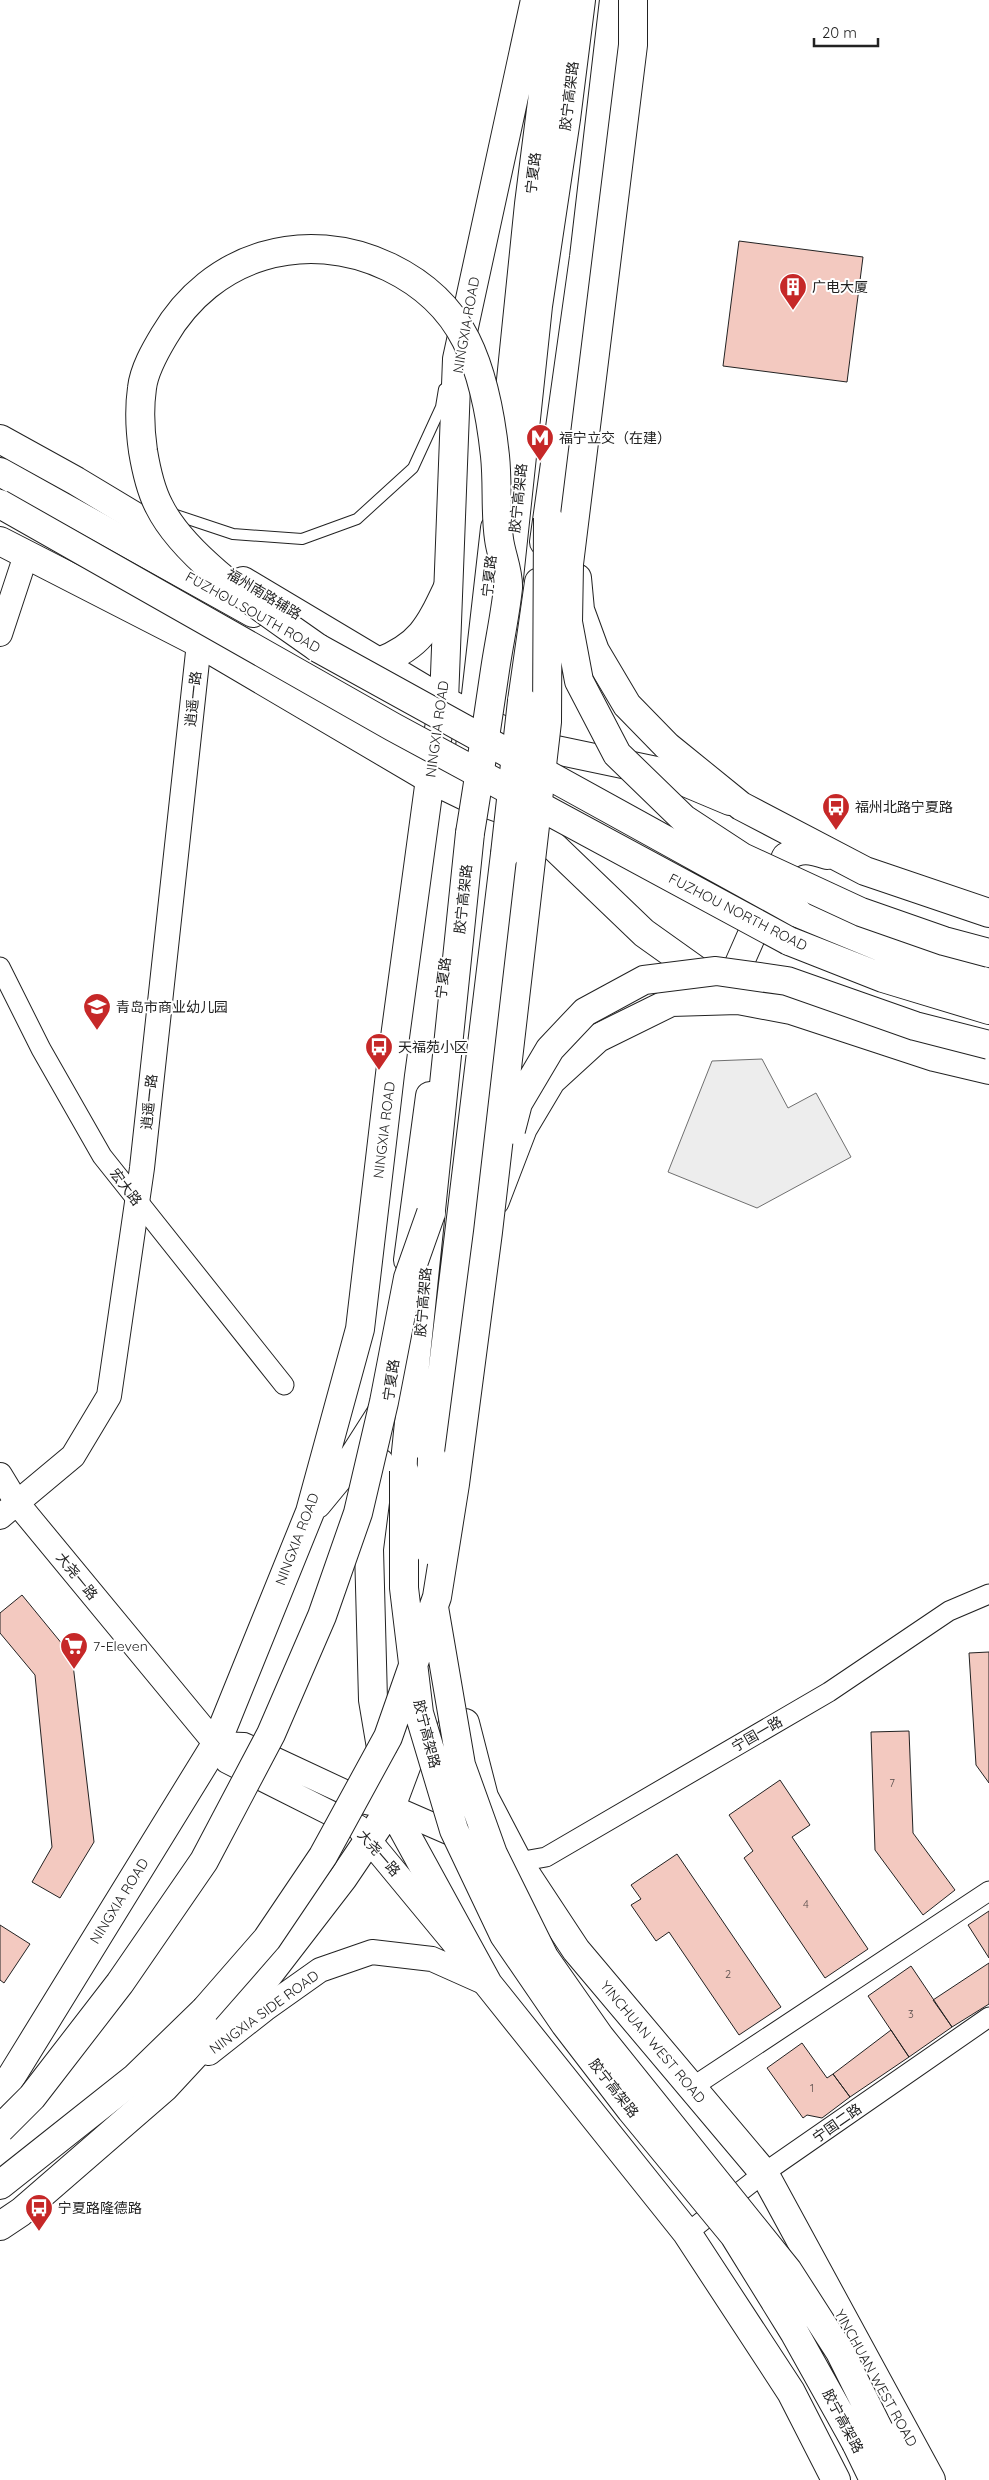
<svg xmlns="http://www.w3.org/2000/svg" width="989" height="2480" viewBox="0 0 989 2480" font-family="Quicksand,'Noto Sans SC',sans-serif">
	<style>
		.parking { fill: #ededed; stroke: #6f6f6f }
		.building { fill: #f3c9c0; stroke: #222 }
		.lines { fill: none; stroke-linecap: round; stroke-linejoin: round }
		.service-casing { stroke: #222; stroke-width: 12 }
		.minor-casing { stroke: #222; stroke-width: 21 }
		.tertiary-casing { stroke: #222; stroke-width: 26 }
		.secondary-casing { stroke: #222; stroke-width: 30 }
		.primary-casing { stroke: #222; stroke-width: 30 }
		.trunk-casing { stroke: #222; stroke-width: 30 }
		.service { stroke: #fff; stroke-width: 10 }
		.minor { stroke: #fff; stroke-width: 19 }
		.tertiary { stroke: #fff; stroke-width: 24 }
		.secondary { stroke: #fff; stroke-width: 28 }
		.primary { stroke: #fff; stroke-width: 28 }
		.trunk { stroke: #fff; stroke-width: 28 }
		.primary-bridge-casing { stroke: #222; stroke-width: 30; stroke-linecap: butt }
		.trunk-bridge-casing { stroke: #222; stroke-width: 30; stroke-linecap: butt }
		.primary-bridge { stroke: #fff; stroke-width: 28 }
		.trunk-bridge { stroke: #fff; stroke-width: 28 }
		.labels { text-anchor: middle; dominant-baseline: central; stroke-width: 4; stroke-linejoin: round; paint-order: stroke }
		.number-label { font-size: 11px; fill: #564c4a }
		.street-label { font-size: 14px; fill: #222; stroke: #fff }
		.poi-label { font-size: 14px; fill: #222; stroke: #fff; text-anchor: start }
	</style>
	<rect width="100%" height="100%" fill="#fff"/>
	<path class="parking" d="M762,1059L788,1108L816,1093L851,1157L757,1208L668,1172L712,1061Z"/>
	<path class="building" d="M739,241L863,257L847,382L723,366Z
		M22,1595L72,1656L94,1842L60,1898L32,1882L52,1847L35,1675L0,1633V1613Z
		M989,1652V1783L976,1765L969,1653Z
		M909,1731L913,1833L955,1890L923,1915L875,1850L871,1732Z
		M780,1780L810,1825L792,1837L868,1949L825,1978L744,1858L753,1851L729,1815Z
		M677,1854L781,2007L739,2035L669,1932L656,1941L631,1905L641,1899L631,1885Z
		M989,1911V1958L968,1925Z
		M0,1925L30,1944L4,1983L0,1980Z
		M989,1963V2004L952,2027L933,2000Z
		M911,1966L952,2027L909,2057L868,1996Z
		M891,2030L909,2057L850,2097L833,2074Z
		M802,2043L827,2078L833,2074L850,2097L822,2118L807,2115L803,2118L767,2068Z"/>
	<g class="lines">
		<defs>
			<path id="service" d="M170,513L233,534L302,539L357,519L413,468L441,407L444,389"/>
			<path id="minor" d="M0,967L41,1049L102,1156L284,1385
				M518,1862L546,1857L829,1692L949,1611L989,1594
				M691,2088L989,1891
				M687,2233L764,2173L989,2017"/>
			<path id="tertiary" d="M0,634L26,555
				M0,1475L17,1503L216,1744L227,1761L358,1827L463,1954
				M0,1517L73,1456L109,1396L142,1168L199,643
				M216,1744L244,1745L366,1802L391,1807L469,1841
				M209,2053L265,2009L320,1970L372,1952L432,1959L488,1984"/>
			<path id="secondary" d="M0,439L76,481L189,549
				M0,541L199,643L430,779L465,796L522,816L644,933L738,1000
				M243,581L444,701L532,745L661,772L730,801
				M379,662C421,645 429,627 448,587"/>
			<path id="primary" d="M502,468L529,204L555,0
				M0,472L253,613
				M577,578L580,610L595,651L627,705L667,746L741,806L865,871L989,913
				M469,756L495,528
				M798,913L893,952L989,983
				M789,941L883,978L989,1010
				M736,996L733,991L739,964L786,857C801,847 811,850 827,855
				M495,1201L523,1128L551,1081L598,1038L671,1002L738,1000L791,1010L934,1057L989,1070
				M408,1260L430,1096
				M479,1274L473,1243L494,1054
				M380,1463L369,1549L373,1700L391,1807L488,1984L687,2233L791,2392L836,2480
				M317,1504L345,1470L380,1415
				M465,1723L484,1797L518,1862L576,1950L764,2173L931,2480
				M0,2095L216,1744L310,1512L360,1329L390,1074L430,779L444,701L457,359L535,0
				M0,2226L21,2212L164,2088L266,1978L343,1878L391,1807L432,1697L438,1649"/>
			<path id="trunk" d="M544,542L584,257L614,0
				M509,578L538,306L566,119L581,0
				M522,701L539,582
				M432,1458L505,854
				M404,1471L470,833
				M0,2185L135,2078L205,2010
				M879,2430L903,2480
				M856,2443L874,2480"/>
		</defs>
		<use href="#service" class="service-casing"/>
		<use href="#minor" class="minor-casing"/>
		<use href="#tertiary" class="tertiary-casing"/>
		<use href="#secondary" class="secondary-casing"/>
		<use href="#primary" class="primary-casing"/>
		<use href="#trunk" class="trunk-casing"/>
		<use href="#service" class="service"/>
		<use href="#minor" class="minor"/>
		<use href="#tertiary" class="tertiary"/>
		<use href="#secondary" class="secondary"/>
		<use href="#primary" class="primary"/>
		<use href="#trunk" class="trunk"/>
		<defs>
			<path id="primary-bridge" d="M0,504L393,727L789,941
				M318,648L798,913"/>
			<path id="trunk-bridge" d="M633,0V45L569,564L568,622L579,681L617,754L684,819L742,857L861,912L944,941L989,953
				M318,648C268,612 186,561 159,506C150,489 146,469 143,451C140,430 139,409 142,388C144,370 155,351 164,336C211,255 305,227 389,267C422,283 449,306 466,340C483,374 491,418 495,456C498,484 495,512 499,539C501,555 509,572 508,588C505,616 499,643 495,670C487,724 479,779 470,833
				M505,854L522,701
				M511,1130L518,1103L550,1049L585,1012L644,980L716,971L787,981L915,1026L989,1045
				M404,1471V1588L419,1713L454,1830L504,1935L565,2024L631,2110L734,2235L794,2332L856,2443
				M429,1550L432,1458
				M434,1607L461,1765L493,1854L544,1957L600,2037L788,2271L840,2352L879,2430
				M205,2010L267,1939L323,1856L388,1737L437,1597L455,1484L488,1232L547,722L548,518
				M0,2129L32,2097L120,1983L204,1861L271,1734L322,1616L358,1513L384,1402L408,1278L431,1213"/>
		</defs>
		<use href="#primary-bridge" class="primary-bridge-casing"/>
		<use href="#trunk-bridge" class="trunk-bridge-casing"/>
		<use href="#primary-bridge" class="primary-bridge"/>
		<use href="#trunk-bridge" class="trunk-bridge"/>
	</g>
	<defs>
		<symbol id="building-pin" viewBox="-11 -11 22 30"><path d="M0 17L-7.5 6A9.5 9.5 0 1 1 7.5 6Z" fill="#c62828" stroke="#fff"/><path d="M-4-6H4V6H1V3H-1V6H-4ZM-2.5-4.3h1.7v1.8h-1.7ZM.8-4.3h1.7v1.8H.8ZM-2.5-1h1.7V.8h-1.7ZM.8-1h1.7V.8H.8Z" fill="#fff"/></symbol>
		<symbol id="metro-pin" viewBox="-11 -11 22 30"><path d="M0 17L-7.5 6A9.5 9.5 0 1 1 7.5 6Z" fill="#c62828" stroke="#fff"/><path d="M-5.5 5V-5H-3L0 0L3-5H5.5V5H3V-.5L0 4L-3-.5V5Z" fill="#fff"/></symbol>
		<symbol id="bus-pin" viewBox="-11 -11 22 30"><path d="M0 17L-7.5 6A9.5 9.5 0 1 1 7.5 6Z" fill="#c62828" stroke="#fff"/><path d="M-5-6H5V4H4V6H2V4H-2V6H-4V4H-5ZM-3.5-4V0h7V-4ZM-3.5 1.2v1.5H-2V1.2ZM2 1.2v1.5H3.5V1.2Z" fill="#fff"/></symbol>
		<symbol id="school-pin" viewBox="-11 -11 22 30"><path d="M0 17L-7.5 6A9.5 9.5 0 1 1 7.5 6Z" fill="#c62828" stroke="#fff"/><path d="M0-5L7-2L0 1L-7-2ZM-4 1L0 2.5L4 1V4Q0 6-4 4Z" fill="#fff"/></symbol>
		<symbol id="supermarket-pin" viewBox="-11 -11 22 30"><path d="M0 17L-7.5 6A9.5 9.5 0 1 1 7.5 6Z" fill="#c62828" stroke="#fff"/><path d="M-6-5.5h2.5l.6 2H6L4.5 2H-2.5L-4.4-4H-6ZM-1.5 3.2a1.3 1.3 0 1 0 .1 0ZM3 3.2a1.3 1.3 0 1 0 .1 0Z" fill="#fff"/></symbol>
	</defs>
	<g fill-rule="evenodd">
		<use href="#building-pin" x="777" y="271" width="32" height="43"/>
		<use href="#metro-pin" x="524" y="422" width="32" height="43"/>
		<use href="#bus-pin" x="820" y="791" width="32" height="43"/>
		<use href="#school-pin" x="81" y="991" width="32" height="43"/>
		<use href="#bus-pin" x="363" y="1031" width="32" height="43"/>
		<use href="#supermarket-pin" x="58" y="1630" width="32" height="43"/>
		<use href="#bus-pin" x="23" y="2192" width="32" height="43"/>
	</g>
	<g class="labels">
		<g class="number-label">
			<text x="892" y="1783">7</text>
			<text x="806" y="1904">4</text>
			<text x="728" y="1974">2</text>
			<text x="911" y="2014">3</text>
			<text x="812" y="2088">1</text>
		</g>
		<g class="street-label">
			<text transform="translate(569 96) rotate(-83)">胶宁高架路</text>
			<text transform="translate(533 173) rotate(-83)">宁夏路</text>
			<text transform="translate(466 325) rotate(-80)">NINGXIA ROAD</text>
			<text transform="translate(518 498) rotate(-84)">胶宁高架路</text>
			<text transform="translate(489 576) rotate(-84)">宁夏路</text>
			<text transform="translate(264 594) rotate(31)">福州南路辅路</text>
			<text transform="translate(253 612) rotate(29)">FUZHOU SOUTH ROAD</text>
			<text transform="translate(193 699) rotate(-84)">逍遥一路</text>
			<text transform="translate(437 729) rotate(-82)">NINGXIA ROAD</text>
			<text transform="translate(463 899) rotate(-84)">胶宁高架路</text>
			<text transform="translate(738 912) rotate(27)">FUZHOU NORTH ROAD</text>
			<text transform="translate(443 978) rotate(-83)">宁夏路</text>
			<text transform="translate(149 1102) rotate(-84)">逍遥一路</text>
			<text transform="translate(384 1130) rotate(-83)">NINGXIA ROAD</text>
			<text transform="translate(126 1187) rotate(53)">宏大路</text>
			<text transform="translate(423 1302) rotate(-85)">胶宁高架路</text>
			<text transform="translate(391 1380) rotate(-82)">宁夏路</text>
			<text transform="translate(297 1539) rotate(-69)">NINGXIA ROAD</text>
			<text transform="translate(77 1576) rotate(51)">大尧一路</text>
			<text transform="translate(427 1734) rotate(76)">胶宁高架路</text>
			<text transform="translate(757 1734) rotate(-30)">宁国一路</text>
			<text transform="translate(379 1853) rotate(49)">大尧一路</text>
			<text transform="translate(119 1901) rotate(-58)">NINGXIA ROAD</text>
			<text transform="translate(264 2012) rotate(-36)">NINGXIA SIDE ROAD</text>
			<text transform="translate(653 2042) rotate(50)">YINCHUAN WEST ROAD</text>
			<text transform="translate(614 2088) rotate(52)">胶宁高架路</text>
			<text transform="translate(837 2123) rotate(-35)">宁国二路</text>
			<text transform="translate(876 2378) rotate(61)">YINCHUAN WEST ROAD</text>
			<text transform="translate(843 2421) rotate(62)">胶宁高架路</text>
		</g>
		<g class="poi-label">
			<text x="812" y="287">广电大厦</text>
			<text x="559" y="438">福宁立交（在建）</text>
			<text x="855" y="807">福州北路宁夏路</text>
			<text x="116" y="1007">青岛市商业幼儿园</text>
			<text x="398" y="1047">天福苑小区</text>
			<text x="93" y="1646">7-Eleven</text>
			<text x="58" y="2208">宁夏路隆德路</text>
		</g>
	</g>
	<path d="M814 38v8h64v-8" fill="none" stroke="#222222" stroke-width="2.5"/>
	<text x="822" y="38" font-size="15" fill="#222222" stroke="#ffffff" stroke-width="4" paint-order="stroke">20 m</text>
</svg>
